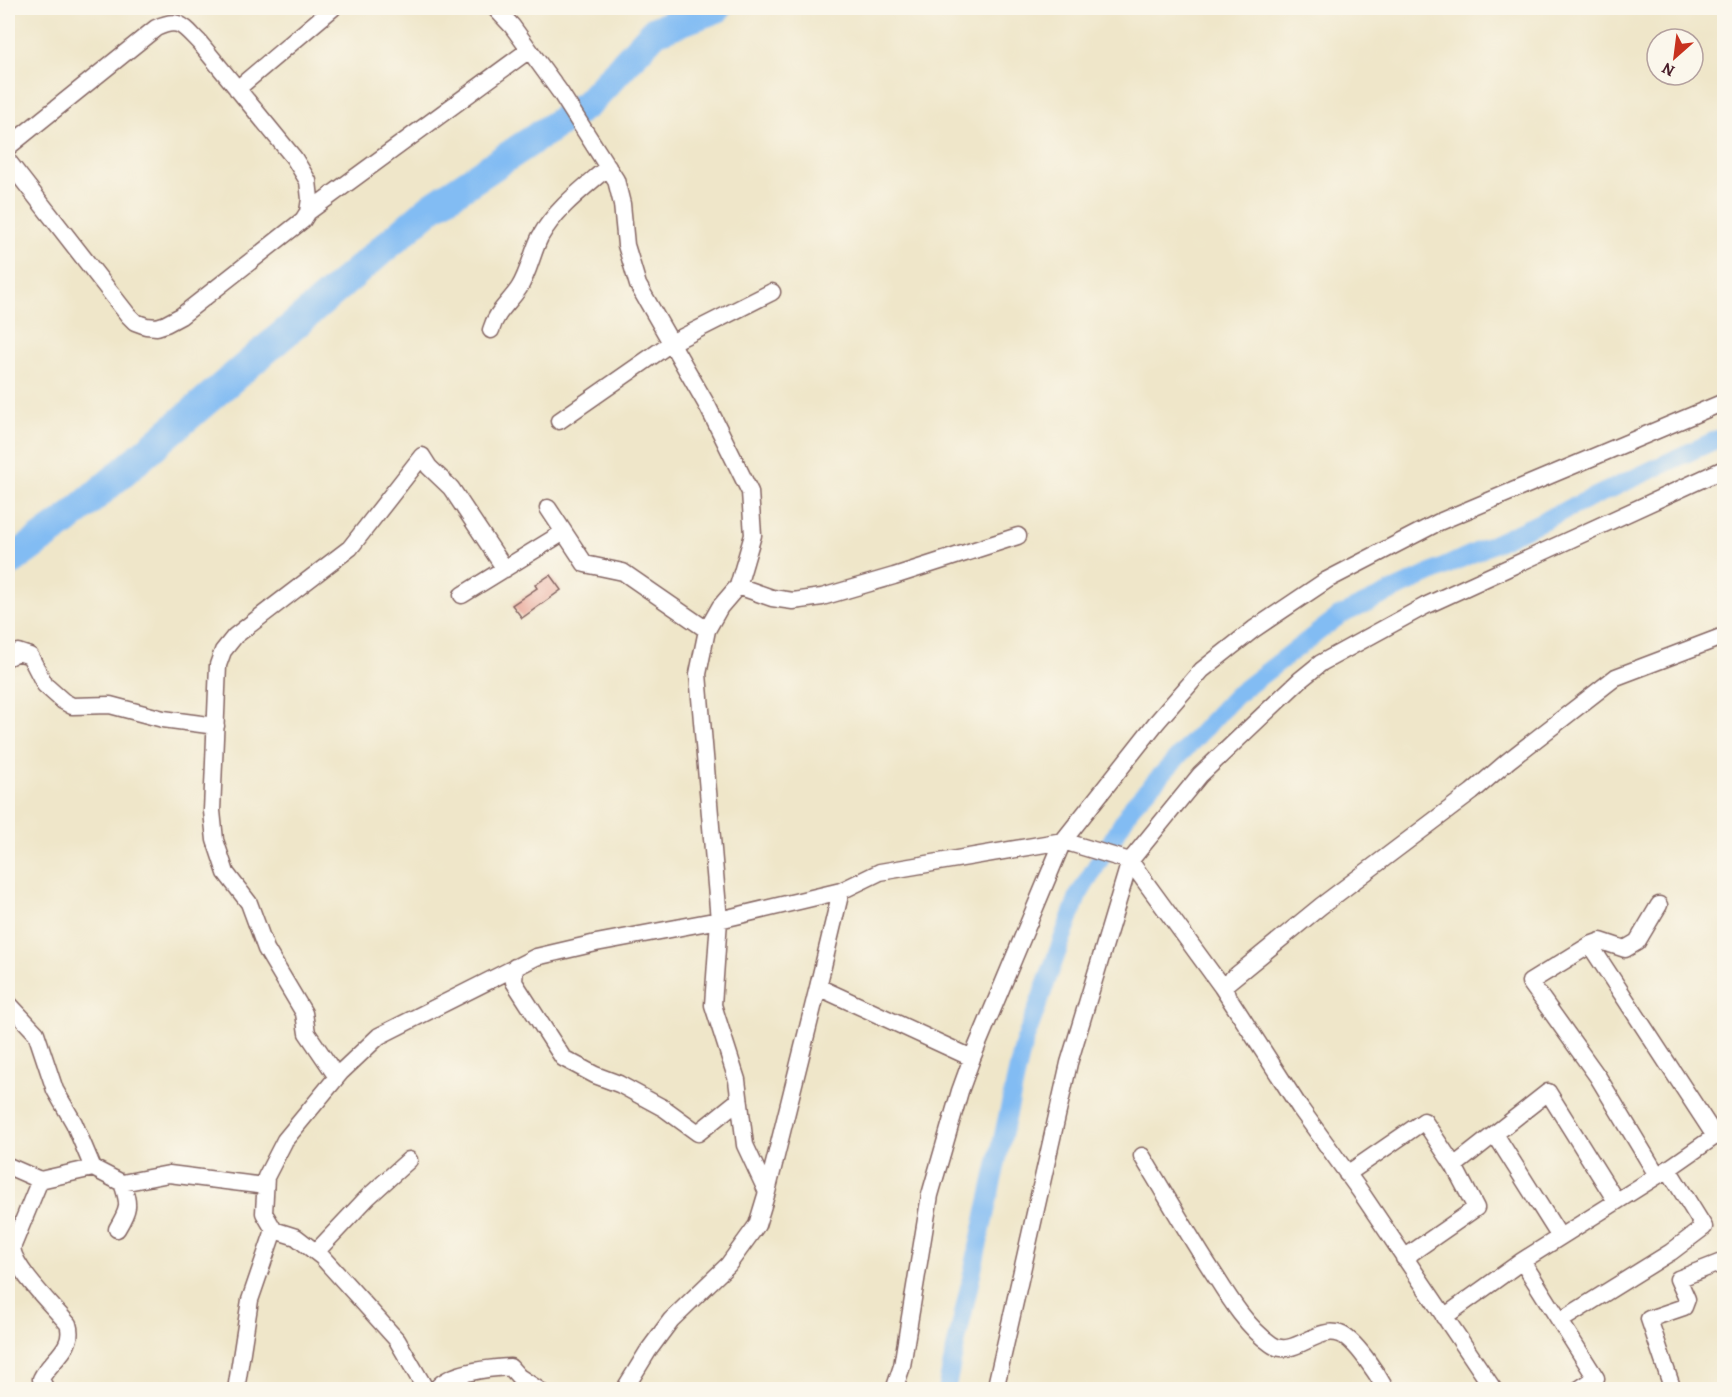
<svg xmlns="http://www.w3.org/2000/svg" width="1732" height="1397" viewBox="0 0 1732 1397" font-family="Alegreya,serif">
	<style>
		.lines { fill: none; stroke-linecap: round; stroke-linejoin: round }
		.canal { stroke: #82bcf3; stroke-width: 18 }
		.river { stroke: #82bcf3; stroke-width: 30 }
		.building { fill: #e49081 }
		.minor-casing { stroke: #846562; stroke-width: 19 }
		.minor { stroke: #fff; stroke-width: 16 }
	</style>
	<rect width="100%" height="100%" fill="#fbf7ec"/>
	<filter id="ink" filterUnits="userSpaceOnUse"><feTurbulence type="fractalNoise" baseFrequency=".0167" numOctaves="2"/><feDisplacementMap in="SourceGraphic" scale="12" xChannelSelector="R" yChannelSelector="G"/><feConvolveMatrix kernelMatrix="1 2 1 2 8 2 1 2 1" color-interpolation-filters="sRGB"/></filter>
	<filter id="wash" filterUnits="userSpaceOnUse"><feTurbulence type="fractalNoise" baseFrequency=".008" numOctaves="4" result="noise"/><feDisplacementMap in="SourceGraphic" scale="24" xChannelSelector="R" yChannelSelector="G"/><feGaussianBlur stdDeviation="1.35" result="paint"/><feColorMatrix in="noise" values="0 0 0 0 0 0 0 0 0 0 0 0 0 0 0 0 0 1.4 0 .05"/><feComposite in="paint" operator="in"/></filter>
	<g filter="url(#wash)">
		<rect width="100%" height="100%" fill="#efe6c9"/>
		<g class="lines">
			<path class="canal" d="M946,1390L1023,1046L1078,896L1133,805L1235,696L1339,616L1724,436"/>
			<path class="river" d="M8,563L66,521L433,206L587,104L655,31L717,8"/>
		</g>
		<g id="blocks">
			<path class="building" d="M550,575L561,590L522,618L512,605L537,588L535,585Z"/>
		</g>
	</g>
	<g filter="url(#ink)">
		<use href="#blocks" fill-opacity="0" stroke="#846562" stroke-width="1.5"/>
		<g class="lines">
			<defs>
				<path id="minor" d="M495,8L512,26L560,92L616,180L622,204L626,245L638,285L708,407L750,492L753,535L738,586L720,607L707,630L698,674L719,920L841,891L880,872L1063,841L1130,861L1222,987L1300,1108L1360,1191L1494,1390
					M237,89L333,8
					M8,147L156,28C179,17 183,26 199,42L294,158L308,181L310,199L308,212L303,220L181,316L166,324L157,327L146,326L135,322L128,315L8,161
					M308,212L529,50
					M491,330C496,312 509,303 519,288C529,272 532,253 540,237C556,208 584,188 608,167
					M559,421L671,343L772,292
					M548,508L585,564L623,572L707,630
					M738,586L772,598L793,601L822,597L894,576L1018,536
					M462,595L564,532
					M8,657L18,652L30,656L45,685L63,701L72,706L110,705L163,719L216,726
					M841,891L818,987L972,1058
					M1590,945L1715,1136
					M515,967L514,982L563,1058L595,1075L619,1084L665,1109L698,1133L739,1100
					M1222,987L1321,906L1472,792L1508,761L1616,677L1724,636
					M8,1003L36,1033L55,1090L74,1123L93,1168L122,1183
					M337,1077L307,1033L304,1013L266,949L249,903L226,873L215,840L212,811L218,665L223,651L235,636L350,548L422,456L429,467L451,488L505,569
					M1495,1134L1560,1237
					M1142,1156C1167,1197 1190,1238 1216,1277C1231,1301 1248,1328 1271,1344C1292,1360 1317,1325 1340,1334C1355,1339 1378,1375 1386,1390
					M8,1166L40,1180L93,1168
					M1347,1174L1424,1121L1454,1166L1548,1092L1616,1201
					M1657,1175L1598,1077L1530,982L1590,945L1601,941L1625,949L1637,942L1659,905
					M40,1180L12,1248C15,1270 53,1306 68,1324C76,1348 50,1360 41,1379L46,1390
					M767,1192L818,987
					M117,1229C129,1209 130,1205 122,1183L169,1174L265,1186
					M274,1230L296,1237L322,1257L397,1340L426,1390
					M316,1252L368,1197L409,1160
					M1404,1258L1476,1208L1454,1166
					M1522,1261L1668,1169L1724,1130
					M1444,1317L1522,1261L1596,1378L1578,1390
					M1560,1321L1671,1252L1704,1227L1668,1169
					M236,1390L250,1300L274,1230L264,1213L266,1177L285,1140L341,1072L379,1036L536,957L596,943L719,920L713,1005L737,1080L745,1145L767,1192L757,1225L728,1265L671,1320L648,1351L624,1390
					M436,1390C446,1372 492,1368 510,1367L519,1377L539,1390
					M894,1390L902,1366L930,1195L960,1091L972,1058L1063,841L1156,723L1202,670L1254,629L1327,580L1439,522L1724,402
					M995,1390L1069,1063L1130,861L1200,775L1300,680L1321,663L1425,606L1724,469
					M1673,1390L1649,1319L1684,1307L1687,1299L1678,1279L1724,1261"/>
			</defs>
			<use href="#minor" class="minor-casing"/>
			<use href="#minor" class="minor"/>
		</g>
	</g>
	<rect width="1732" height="1397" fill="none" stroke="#fbf7ec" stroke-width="30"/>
	<g transform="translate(1675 57) rotate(208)"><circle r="28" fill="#fbf7ec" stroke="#b4a19f" stroke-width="1.5"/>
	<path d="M0-4.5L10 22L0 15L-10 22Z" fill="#c8321e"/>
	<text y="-9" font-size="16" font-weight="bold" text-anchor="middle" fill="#4a1f2b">N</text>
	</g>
</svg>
